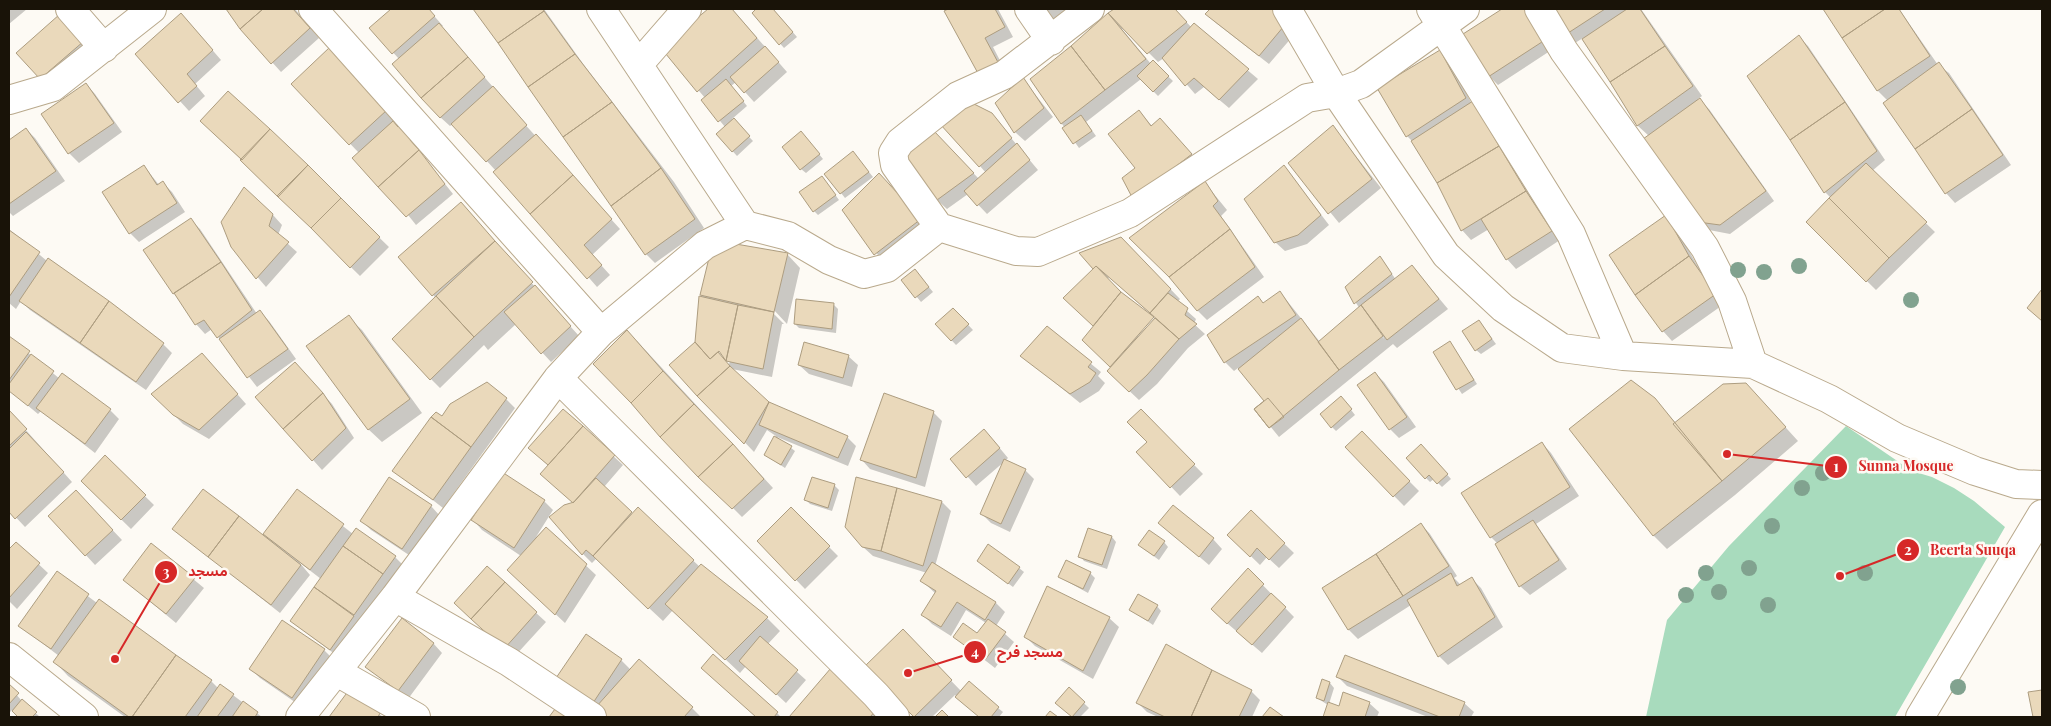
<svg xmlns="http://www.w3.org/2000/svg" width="2051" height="726" viewBox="0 0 2051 726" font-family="'Playfair Display','Noto Sans Arabic',serif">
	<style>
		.green { fill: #a8dbbd }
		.shadow { fill: #0003; fill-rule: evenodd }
		.building { fill: #ead9bb; stroke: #ad9d80 }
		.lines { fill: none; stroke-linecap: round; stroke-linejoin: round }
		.minor-casing { stroke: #b9a98c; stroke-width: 30 }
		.minor { stroke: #fff; stroke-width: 28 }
		.tree { fill: #81a28f }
		.leader { fill: none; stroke: #d62828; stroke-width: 2 }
		.callout-dot { fill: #d62828; stroke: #fdfaf4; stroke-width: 2 }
		.mark-label { font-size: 15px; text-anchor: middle; font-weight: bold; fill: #fff }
		.callout-label { font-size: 14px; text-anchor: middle; font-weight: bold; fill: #d62828; stroke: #fdfaf4; stroke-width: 5; stroke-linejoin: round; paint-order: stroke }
	</style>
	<rect width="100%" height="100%" fill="#fdfaf4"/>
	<path class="green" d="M1846,426L1912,471L1932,477L1954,488L1974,501L2005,527L1895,717H1646L1667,620L1729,546Z"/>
	<path class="shadow" d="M9,9H27L9,24Z
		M227,9H295L319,38L281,72L241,28Z
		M393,9H428L443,26L441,27L493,87L492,88L620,229L592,255L610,275L597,287L496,171L453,124L450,126L440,117L399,59L371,28Z
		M475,9H544L584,65L674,182L704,228L655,263L646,254Z
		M710,9H732L787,72L754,102L736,82L731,86L747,106L732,119L753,141L737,156L717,134L725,127L703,100L705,98L663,48Z
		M758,9H773L797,37L784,48L753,13Z
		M946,9H998L1013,37L993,47L1008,76Z
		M1042,9H1068L1053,21Z
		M1117,9H1174L1192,28L1194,25L1258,79L1229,108L1204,87L1195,94L1164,58L1158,62L1124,28L1122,29L1151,64L1153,62L1173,81L1158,96L1141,79L1086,122L1096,136L1079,148L1031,80Z
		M1212,9H1275L1293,36L1269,64L1216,23L1207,14Z
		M1505,9H1527L1553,49L1498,85L1489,76L1464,34Z
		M1552,9H1641L1702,96L1698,99L1709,109L1774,201L1730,234L1709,230L1699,221L1649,136L1638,126L1583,38L1575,43L1566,34Z
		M1825,9H1899L1938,65L1949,73L2011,165L1955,203L1946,193L1888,101L1878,91Z
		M190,24L221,60L195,84L205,96L189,111L137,54Z
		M69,25L92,51L41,79Z
		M1799,37L1808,46L1885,160L1872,171L1935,232L1876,290L1807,222L1831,198L1825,192Z
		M330,49L427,143L418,150L453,194L416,225L359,153L293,84Z
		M1440,52L1449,61L1472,104L1482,112L1560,240L1516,269L1507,259L1489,229L1471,240L1462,230L1438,182L1415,144L1407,136Z
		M1023,79L1053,117L1025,141L1015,132L996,103Z
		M86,84L95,94L122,132L79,163L69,153L43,115Z
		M229,92L389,247L360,276L202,121Z
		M1139,111L1152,126L1169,129L1200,164L1143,207L1136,168Z
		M991,114L1038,170L987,214L968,194L947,209L924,188L943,142L979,179L986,173L980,166Z
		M1333,127L1381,188L1339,223L1290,163Z
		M26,129L35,138L65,181L13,216L9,212V141Z
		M805,137L823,159L806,173L801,169Z
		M857,157L873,177L845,198L826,174Z
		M144,166L159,185L163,183L172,192L185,212L139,242L130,233Z
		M1284,166L1329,225L1307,244L1285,251L1275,242Z
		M879,175L929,229L885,264L843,210Z
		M826,182L839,200L818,215L814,211Z
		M1205,183L1227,210L1221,216L1264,277L1207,320L1197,310Z
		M461,204L579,336L551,362L516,324L488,350L484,345L440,388L431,379L436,298L433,295Z
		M273,215L282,225L278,235L297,252L266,287L232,247Z
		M1666,216L1675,226L1698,267L1724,304L1672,341L1663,331Z
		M190,219L200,229L257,314L260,312L269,321L296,359L257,387L212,329L205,334L196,324L145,251Z
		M9,229L47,261L163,344L172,353L146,390L30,310L21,301L16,309L9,303Z
		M1121,238L1180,299L1177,302L1196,319L1194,324L1205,334L1188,348L1157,384L1139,400L1108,371L1111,367L1084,340L1094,326L1065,298L1095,269L1081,253ZM1109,277L1152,315L1150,316L1123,295L1108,279ZM1154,315L1157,318L1138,336L1137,335Z
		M787,254L800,268L787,324L773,309V313L784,324H782L772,377L732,369L768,403L847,437L856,446L848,466L777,437L795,451L785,468L765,455L776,436L767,430L754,452L671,365L696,343L705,299L701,295ZM719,349L730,363L728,364L716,352Z
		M1384,262L1396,280L1412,266L1448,309L1397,348L1393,344L1279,437L1256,409L1266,401L1238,368L1234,371L1225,362L1264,304L1280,292L1320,342L1360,309L1346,288ZM1371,315L1377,323L1384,339L1368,317Z
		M915,270L933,292L921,302L903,280Z
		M834,305L838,309L836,333L799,328L795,324Z
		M953,309L973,330L956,345L937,325Z
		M348,317L362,330L422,413L382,442L368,429Z
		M1479,321L1496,344L1481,354L1476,350Z
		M1047,328L1101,372L1098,376L1105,383L1099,391L1080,403L1022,356Z
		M9,337L60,379L110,410L119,419L95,453L41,411L38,414L9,390Z
		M637,341L773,488L742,517L661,436L595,364Z
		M1450,342L1477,384L1462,394L1434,352Z
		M202,354L246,404L209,439L183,424L153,394Z
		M848,356L858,365L852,387L809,374L799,365Z
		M295,363L332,404L354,438L322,470L257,397Z
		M1375,373L1384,382L1416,427L1399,438L1390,429L1359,385Z
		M1746,384L1798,441L1735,495L1667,549L1653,535L1654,399L1676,423Z
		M506,399L515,408L443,508L394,470L442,418Z
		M1345,402L1355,415L1336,431L1332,427Z
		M9,411L72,482L25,527L9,510Z
		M564,411L623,465L604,487L633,515L638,509L700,567L767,618L780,631L767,645L806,680L786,703L746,666L740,673L673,610L663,621L596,559L592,563L583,554L574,503L549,466L539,457Z
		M1141,411L1203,474L1180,496L1138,452L1148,442Z
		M933,412L942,421L925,487L870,469L861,459Z
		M1361,433L1419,491L1404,506L1346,447Z
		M993,440L1008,458L1005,461L1025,470L1034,479L1010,532L991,523L982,514L1005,461L976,486L952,459Z
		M1542,443L1551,453L1579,496L1536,524L1567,569L1530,595L1520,586L1498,544L1491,537Z
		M1426,450L1451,479L1442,487L1434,479L1430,482L1426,478Z
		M105,457L154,505L131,529L82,481Z
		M503,474L544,501L553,510L536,537L546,528L596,575L565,623L518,579L521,556L482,530L473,520Z
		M834,485L839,490L832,511L810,504L806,500Z
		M297,490L353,534L395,557L404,566L340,658L291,621L321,579L299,562L310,575L280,613L174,529L263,536Z
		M85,501L122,540L95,565L50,516Z
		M942,502L951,511L935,566L996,603L1005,612L996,626L1014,642L995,668L955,637L978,634L986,623L966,610L951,636L932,624L923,615L936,594L922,581L927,573L873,556L863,547Z
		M431,506L440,516L412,557L371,530L362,521Z
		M791,509L838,556L805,589L758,541Z
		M1251,512L1294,553L1279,568L1267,557L1260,565L1229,535Z
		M1160,523L1213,539L1222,549L1209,565Z
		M1421,524L1430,534L1457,576L1454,578L1461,585L1472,579L1481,588L1503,627L1448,665L1439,656L1411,605L1358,639L1349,630L1323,588Z
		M1089,530L1112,537L1116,542L1107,569L1084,561L1080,556Z
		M1164,542L1168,547L1159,560L1144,549Z
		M16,543L48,573L17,609L9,601V551Z
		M152,545L204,588L176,623L124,580Z
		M983,565L1019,568L1024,572L1013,587Z
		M487,568L546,622L514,657L464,612Z
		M1248,570L1294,617L1262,653L1221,618Z
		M57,573L97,603L211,681L219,689L221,686L262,717H125L68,676L55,662L59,656L20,626Z
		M1090,573L1095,578L1088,593L1059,577Z
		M1157,606L1161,611L1153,625L1131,610Z
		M1109,618L1119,627L1093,679L1035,646L1025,636Z
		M282,622L324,650L334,660L302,707L260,678L251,669Z
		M903,631L961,691L969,682L998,708L1003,712L999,717H980L955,695L932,717H914L866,667Z
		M586,636L621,660L631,670L692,708L701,717H608L599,708L567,687Z
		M433,643L442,653L408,699L367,667Z
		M1166,646L1251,691L1260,700L1252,717H1158L1147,712L1138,703Z
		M713,656L777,713L781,717H757L712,677Z
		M831,670L885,717H791Z
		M1338,677L1464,703L1474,712L1471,717H1428L1347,686Z
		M1330,683L1334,688L1329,704L1340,707L1369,703L1379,712L1377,717H1324L1328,705L1317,698Z
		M9,686L21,700L40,717H20L12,710L9,713Z
		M1069,689L1089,708L1080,717H1073L1057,703Z
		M349,692L383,717H330Z"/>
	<path class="building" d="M226,9H263L240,29Z
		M263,9H293L310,28L271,64L240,29Z
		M391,9H429L435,16L392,54L369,28Z
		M473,9H543L544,11L498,43Z
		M708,9H732L757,38L697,92L661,48Z
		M756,9H773L793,32L779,45L752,13Z
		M948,9H995L1005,27L985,38L1000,66L980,77L944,11Z
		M1114,9H1175L1187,22L1147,54L1108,13Z
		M1210,9H1277L1284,26L1259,56L1205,14Z
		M1502,9H1525L1545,40L1488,77L1463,34Z
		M1550,9H1605L1565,35Z
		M1627,9H1640L1665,46L1610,82L1582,39Z
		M1823,9H1885L1842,38Z
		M1885,9H1899L1930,56L1877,91L1842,38Z
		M544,11L575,54L528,87L498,43Z
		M181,13L213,50L187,74L197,86L178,103L135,54Z
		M1108,13L1146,59L1105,90L1071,46Z
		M60,14L84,41L40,79L16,53Z
		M439,23L468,57L421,98L392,64Z
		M1194,23L1249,69L1219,100L1194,78L1185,86L1162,58Z
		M1799,35L1845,102L1790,140L1747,76Z
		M765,46L779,62L744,93L730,77Z
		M1071,46L1105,90L1061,124L1030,79Z
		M1665,46L1693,86L1637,126L1610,82Z
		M330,47L387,110L349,145L291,84Z
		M1440,50L1466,98L1406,137L1377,88Z
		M575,54L612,102L563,137L528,87Z
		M468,57L485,77L440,118L421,98Z
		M1153,60L1169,76L1153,92L1137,76Z
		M1939,62L1972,109L1915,149L1883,103Z
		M1023,77L1044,108L1014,133L995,103Z
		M726,79L744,101L718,122L701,100Z
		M86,83L114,123L68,154L41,114Z
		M493,86L527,125L486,162L451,124Z
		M228,91L270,129L242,160L200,121Z
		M1700,98L1766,191L1720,225L1698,222L1643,139Z
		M968,101L992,113L1012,138L979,167L940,124Z
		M1473,101L1499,146L1437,183L1411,141Z
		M612,102L661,168L611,206L563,137Z
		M1845,102L1877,151L1824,193L1790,140Z
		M1972,109L2003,155L1945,194L1915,149Z
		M1139,110L1151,126L1160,118L1192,154L1133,199L1122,178L1135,168L1108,134Z
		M1081,115L1092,131L1073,144L1062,128Z
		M734,118L750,136L732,152L716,134Z
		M406,119L418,133L410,140L419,150L378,187L352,158L393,121L398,127Z
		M1333,125L1372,179L1328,214L1288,163Z
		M26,128L56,171L9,204V140Z
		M270,129L308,165L278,197L240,160Z
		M801,131L820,154L800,170L782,147Z
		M934,131L974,173L937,200L914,179L906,154Z
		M536,134L573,175L530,214L493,172Z
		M1017,143L1030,160L977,206L964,191Z
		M1499,146L1526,191L1461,231L1437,183Z
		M419,150L445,184L406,217L378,187Z
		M853,151L869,172L840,194L824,174Z
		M1866,163L1927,222L1889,258L1829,198Z
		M144,165L157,185L163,181L177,203L129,234L102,192Z
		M308,165L341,198L311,228L277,196Z
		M1284,165L1321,215L1298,235L1274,243L1244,199Z
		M661,168L695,219L645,255L611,206Z
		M879,173L921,219L874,255L842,210Z
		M573,175L612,219L584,245L602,265L587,279L530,214Z
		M822,176L836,195L813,212L799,192Z
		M1205,181L1218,201L1213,206L1230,229L1169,277L1129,238Z
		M244,187L273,214L269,226L289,242L256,279L231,247L221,222Z
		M1526,191L1552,231L1506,260L1481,219Z
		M341,198L380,237L350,268L311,228Z
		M1829,198L1889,258L1866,282L1806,222Z
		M461,202L495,241L432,296L398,257Z
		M1666,215L1689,256L1635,295L1609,255Z
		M191,218L221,262L173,294L143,250Z
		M1230,229L1255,267L1197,311L1169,277Z
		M9,230L40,252L9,297Z
		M1121,237L1171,289L1150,313L1096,266L1093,269L1079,253Z
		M495,241L533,282L474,337L436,296Z
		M730,243L788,253L774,312L700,295L709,258Z
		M1380,256L1392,274L1354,304L1345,287Z
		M1689,256L1716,294L1662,332L1635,295Z
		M48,258L109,301L80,343L19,301Z
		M221,262L252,310L217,338L204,320L195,325L174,293Z
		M1412,265L1439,299L1387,340L1361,305Z
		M1096,266L1121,292L1093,326L1063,298Z
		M915,269L929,287L915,298L901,280Z
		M535,285L571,326L541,354L504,312Z
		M2042,289V321L2027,308Z
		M1280,291L1296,315L1224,363L1207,335L1258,296L1263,303Z
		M1121,292L1154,317L1110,367L1082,340Z
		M1168,293L1188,308L1185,315L1197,324L1179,339L1150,313Z
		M436,296L474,337L430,380L392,339Z
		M699,296L738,305L726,361L719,351L710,359L695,342Z
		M796,299L834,303L832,329L794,324Z
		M109,301L164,343L136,382L80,343Z
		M738,305L774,312L763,369L726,361Z
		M1361,305L1383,336L1339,370L1318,342Z
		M953,308L969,324L951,341L935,324Z
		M260,310L288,349L247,378L219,339Z
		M349,315L410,399L368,430L306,346Z
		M1155,318L1179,339L1147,375L1129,392L1107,371Z
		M1301,318L1339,370L1269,428L1254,409L1264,401L1238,369Z
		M1479,320L1492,339L1475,351L1462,331Z
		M1047,326L1092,362L1088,367L1096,373L1090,382L1070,394L1020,356Z
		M627,330L663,371L631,403L593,364Z
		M9,336L30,351L9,380Z
		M1450,341L1474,380L1456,390L1433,352Z
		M695,342L710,359L718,352L730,366L697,396L669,365Z
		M804,342L849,355L843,378L798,365Z
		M202,353L238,394L199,430L173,415L151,394Z
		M31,354L54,371L28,406L9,391V384Z
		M295,362L323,393L283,429L255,397Z
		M730,366L769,402L744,444L697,396Z
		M663,371L694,404L660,437L631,403Z
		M1375,372L1407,417L1389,430L1357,385Z
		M62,373L111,409L85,444L36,408Z
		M1631,380L1655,398L1722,481L1653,536L1569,429Z
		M487,382L507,398L471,447L431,417L436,412L442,416L450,404Z
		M1746,383L1786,427L1722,481L1673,424L1723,384Z
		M323,393L346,428L312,461L283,429Z
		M884,393L934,411L916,478L860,460Z
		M1341,396L1352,409L1331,428L1320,414Z
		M1268,398L1284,417L1269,428L1254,409Z
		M769,402L848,436L838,458L759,425Z
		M694,404L733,444L698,477L660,437Z
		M563,409L583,426L548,465L528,448Z
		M1141,409L1195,464L1170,488L1136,452L1147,442L1127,422Z
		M9,410L27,429L9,446Z
		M431,417L471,447L433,500L392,471Z
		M583,426L615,455L573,503L540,474Z
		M984,429L1000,448L966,478L950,459Z
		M1362,431L1410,481L1393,497L1345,447Z
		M26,432L64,472L15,519L9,512V449Z
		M774,436L792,446L781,465L764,455Z
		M1542,442L1570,487L1490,538L1461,493Z
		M733,444L764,479L732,509L698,477Z
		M1421,444L1448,474L1437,484L1429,475L1425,479L1406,458Z
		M105,455L146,495L121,520L81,481Z
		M1004,459L1026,469L1001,524L980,514Z
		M502,472L545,500L514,548L471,520Z
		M389,477L432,505L402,549L360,521Z
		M812,477L835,484L828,508L804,500Z
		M856,477L897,488L881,551L862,547L845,527Z
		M596,478L632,512L593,556L586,550L582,555L549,517L564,505L574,502Z
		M897,488L942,501L923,566L881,551Z
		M203,489L239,516L208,557L172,529Z
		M297,489L344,524L310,570L263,534Z
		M76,490L113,530L85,556L48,516Z
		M1173,505L1214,538L1199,557L1158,523Z
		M638,507L694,560L648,609L593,556Z
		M791,507L830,546L795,581L757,541Z
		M1251,510L1285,543L1269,560L1257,548L1250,557L1227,535Z
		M239,516L301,565L271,605L208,557Z
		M1533,520L1559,560L1519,587L1495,544Z
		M1421,523L1449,566L1403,596L1376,554Z
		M546,527L587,564L555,615L507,570Z
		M356,528L396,556L383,574L343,546Z
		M1088,528L1112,536L1102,565L1078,557Z
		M1149,530L1165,541L1154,556L1138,545Z
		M16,542L40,563L9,598V549Z
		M151,543L195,578L166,614L123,580Z
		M988,544L1020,567L1008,584L977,561Z
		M343,546L383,574L354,615L314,587Z
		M1376,554L1403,596L1348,630L1322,588Z
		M1066,560L1091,572L1083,589L1058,577Z
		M932,562L996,602L985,620L957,602L941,627L921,615L936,591L920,581Z
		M701,564L768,617L725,660L665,604Z
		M487,566L505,582L471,619L454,603Z
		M1248,568L1264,584L1227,624L1211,609Z
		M57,571L89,594L51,649L18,626Z
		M1451,573L1457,586L1472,577L1495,617L1438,657L1407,600Z
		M505,582L537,612L504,649L471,619Z
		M1047,586L1110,617L1083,671L1024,637Z
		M314,587L354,616L330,650L290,621Z
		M1271,593L1286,607L1252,645L1236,631Z
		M1138,594L1158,605L1148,621L1129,610Z
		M99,599L176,655L132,717H129L53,662Z
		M402,618L434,643L398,691L365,667Z
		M988,619L1006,632L985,660L953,637L963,623L977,633Z
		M282,620L325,649L292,698L249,669Z
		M903,629L952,680L914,717L864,667Z
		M586,634L622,659L593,703L556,678Z
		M760,636L798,670L776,695L739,661Z
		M1166,644L1212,670L1191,717H1165L1136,703Z
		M713,654L778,712L774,717H756L701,668Z
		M176,655L212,680L185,717H132Z
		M1345,655L1465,702L1459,717H1440L1336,677Z
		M639,659L693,707L684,717H607L596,707Z
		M831,668L878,708L870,717H789Z
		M1212,670L1252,690L1239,717H1191Z
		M1322,679L1330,682L1324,701L1316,698Z
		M969,681L999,707L991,717H979L955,697Z
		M9,684L19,693L9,704Z
		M220,684L234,694L217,717H197Z
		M1069,687L1085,702L1072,717L1055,703Z
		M349,690L380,713L378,717H329Z
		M2042,690V717H2033L2028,692Z
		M1343,692L1370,702L1365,717H1323L1328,702L1339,706Z
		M22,699L37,712L32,717H18L12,711Z
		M243,701L258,712L255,717H232Z
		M1270,707L1284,717H1262Z
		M555,709L567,717H549Z
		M942,710L949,717H935Z
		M1050,711L1058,717H1045Z"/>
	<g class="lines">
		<defs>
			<path id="minor" d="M70,9L104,48
				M313,9L601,332
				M1029,9L1051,41
				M1287,9L1336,93L1446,255L1503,308L1562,348L1623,356L1753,364L1829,399L1897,438L1975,471L2016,484L2042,485
				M1431,9L1571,234L1623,356
				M1539,9L1564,51L1705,248L1732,301L1753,364
				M639,64L687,9
				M9,100L53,87L152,9
				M745,225L788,236L829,260L864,274L887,268L939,227L1016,251L1038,252L1130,213L1307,98L1336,93L1361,84L1465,9
				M939,227L895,165L893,153L900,142L958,96L1004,75L1090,9
				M558,378L876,695L895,717
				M395,597L509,662L592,717
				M9,657L84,717
				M337,672L416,717
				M300,717L395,597L558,378L601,332L705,245L745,225L601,9
				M1920,717L2042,514"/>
		</defs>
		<use href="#minor" class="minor-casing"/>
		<use href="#minor" class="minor"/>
	</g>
	<g class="tree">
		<circle cx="1799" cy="266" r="8"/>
		<circle cx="1738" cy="270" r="8"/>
		<circle cx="1764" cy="272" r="8"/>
		<circle cx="1911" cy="300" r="8"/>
		<circle cx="1823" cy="473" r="8"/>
		<circle cx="1802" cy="488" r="8"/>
		<circle cx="1772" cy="526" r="8"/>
		<circle cx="1749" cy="568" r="8"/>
		<circle cx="1706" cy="573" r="8"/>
		<circle cx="1865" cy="573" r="8"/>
		<circle cx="1719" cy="592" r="8"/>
		<circle cx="1686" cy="595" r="8"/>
		<circle cx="1768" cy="605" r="8"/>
		<circle cx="1958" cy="687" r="8"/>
	</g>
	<path class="leader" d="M1727 454L1836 467M1840 576L1908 550M115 659L166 572M908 673L975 652"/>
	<g class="callout-dot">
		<circle cx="1727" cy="454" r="5"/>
		<circle cx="1840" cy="576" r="5"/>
		<circle cx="115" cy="659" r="5"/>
		<circle cx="908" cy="673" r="5"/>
		<circle cx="1836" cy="467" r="12"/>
		<circle cx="1908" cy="550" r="12"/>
		<circle cx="166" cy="572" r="12"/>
		<circle cx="975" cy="652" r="12"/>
	</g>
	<g class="mark-label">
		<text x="1836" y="472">1</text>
		<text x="1908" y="555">2</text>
		<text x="166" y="577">3</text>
		<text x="975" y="657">4</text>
	</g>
	<g class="callout-label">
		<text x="1906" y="471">Sunna Mosque</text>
		<text x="1973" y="555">Beerta Suuqa</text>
		<text x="208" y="576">مسجد</text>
		<text x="1030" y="657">مسجد فرح</text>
	</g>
	<rect width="2051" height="726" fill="none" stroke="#191308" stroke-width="20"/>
</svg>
